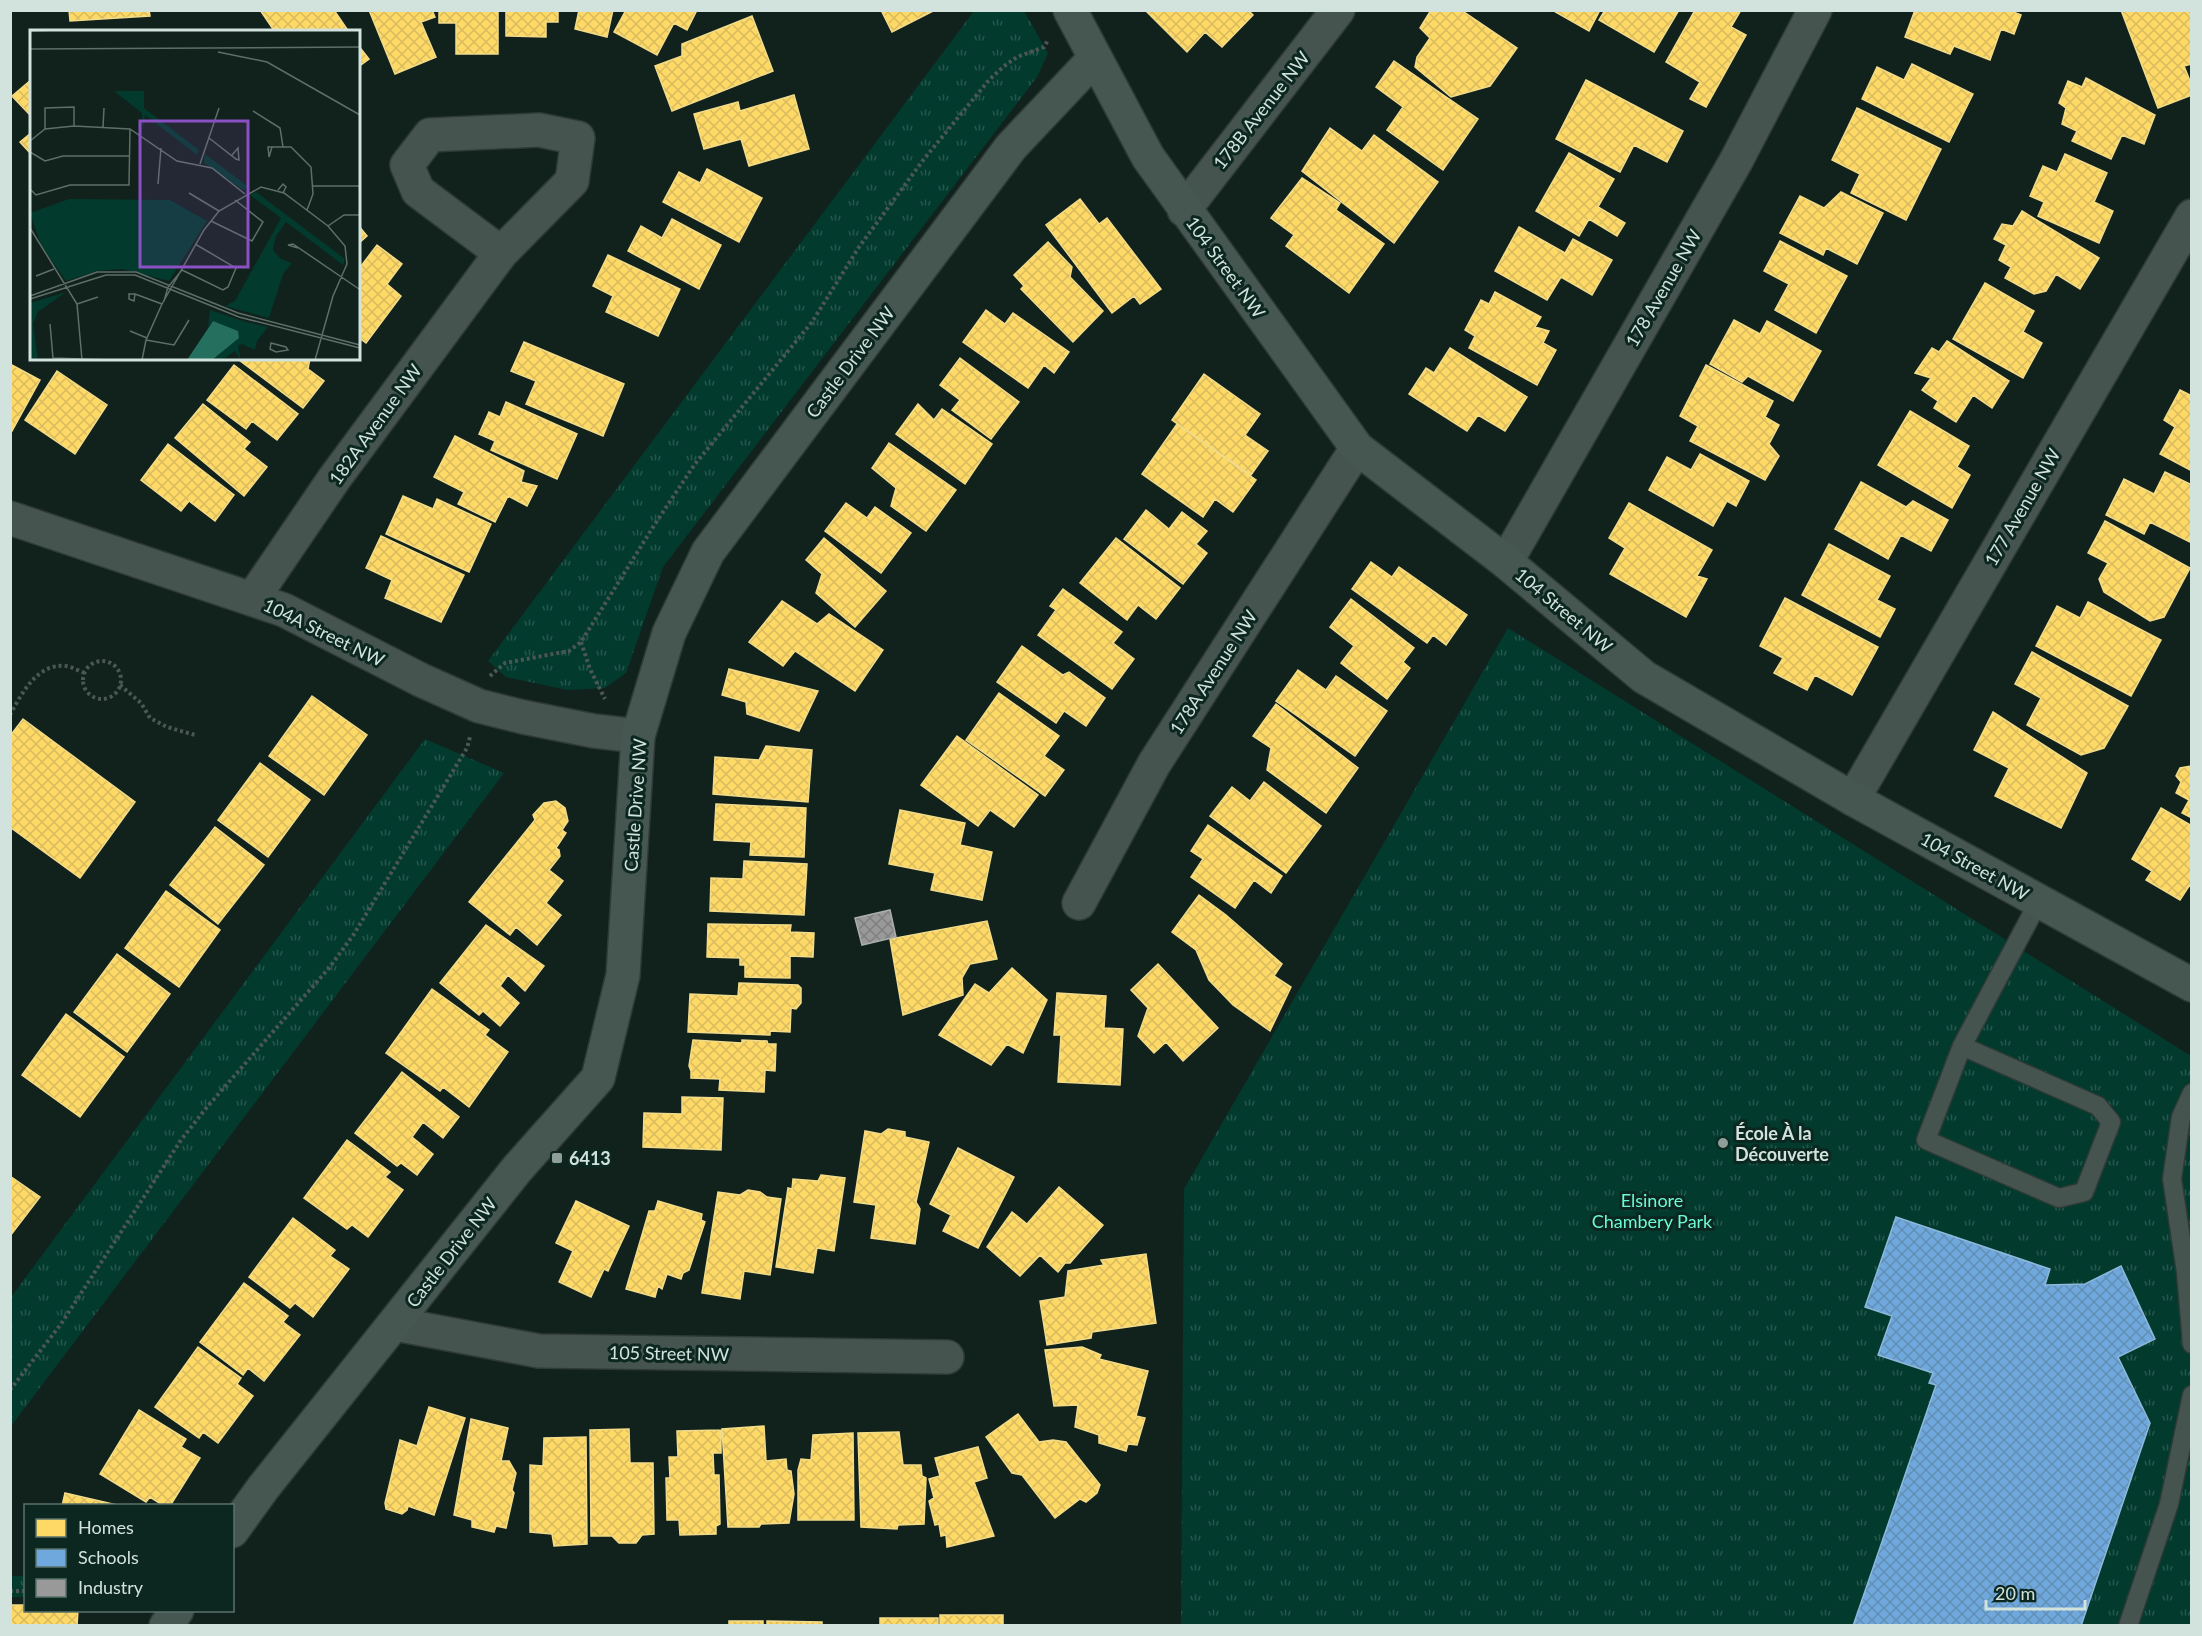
<svg xmlns="http://www.w3.org/2000/svg" width="2202" height="1636" viewBox="0 0 2202 1636" font-family="Lato,sans-serif">
	<style>
		.park { fill: url(#park-tufts) }
		.homes { fill: url(#homes-cross-hatch); stroke: #f2dc89; stroke-width: 1.5 }
		.schools { fill: url(#schools-cross-hatch); stroke: #8db9dc; stroke-width: 1.5 }
		.industry { fill: url(#industry-cross-hatch); stroke: #aaafad; stroke-width: 1.5 }
		.lines { fill: none; stroke-linecap: round; stroke-linejoin: round }
		.lane-casing { stroke: #2e3a36; stroke-width: 21 }
		.street-casing { stroke: #2e3a36; stroke-width: 36 }
		.secondary-casing { stroke: #2e3a36; stroke-width: 36 }
		.path { stroke: #4b5753; stroke-width: 4; stroke-dasharray: 3 3; stroke-linecap: butt }
		.lane { stroke: #46544f; stroke-width: 18 }
		.street { stroke: #46544f; stroke-width: 33 }
		.secondary { stroke: #465651; stroke-width: 33 }
		.poi-dot { fill: #8e9e99; stroke: #0b2720; stroke-width: 2 }
		.labels { text-anchor: middle; dominant-baseline: central; stroke-width: 6; stroke-linejoin: round; paint-order: stroke }
		.street-label { font-size: 18px; fill: #d2e2dc; stroke: #0b2720 }
		.poi-label { font-size: 18px; font-weight: bold; fill: #d2e2dc; stroke: #0b2720; text-anchor: start }
		.park-label { font-size: 18px; fill: #6bfad4; stroke: #0b2720 }
		.inset-road { fill: none; stroke: #5e6e69; stroke-width: 1.5 }
		.view { fill: #8c50c5; fill-opacity: 0.15; stroke: #8c50c5; stroke-width: 3 }
		.inset-edge { fill: none; stroke: #d2e2dc; stroke-width: 3 }
	</style>
	<defs>
		<pattern id="park-tufts" width="24" height="20" patternUnits="userSpaceOnUse" patternTransform="scale(1.5)"><rect width="24" height="20" fill="#023a2e"/><path d="M3 7l-1-3M5 7V3M7 7l1-3M15 17l-1-3M17 17v-4M19 17l1-3" fill="none" stroke="#26564c"/></pattern>
		<pattern id="homes-cross-hatch" width="8" height="8" patternUnits="userSpaceOnUse" patternTransform="scale(1.5)"><rect width="8" height="8" fill="#ffd966"/><path d="M0 0l8 8M0 8l8-8" fill="none" stroke="#d9bb5f"/></pattern>
		<pattern id="schools-cross-hatch" width="8" height="8" patternUnits="userSpaceOnUse" patternTransform="scale(1.5)"><rect width="8" height="8" fill="#6fa8dc"/><path d="M0 0l8 8M0 8l8-8" fill="none" stroke="#638fb6"/></pattern>
		<pattern id="industry-cross-hatch" width="8" height="8" patternUnits="userSpaceOnUse" patternTransform="scale(1.5)"><rect width="8" height="8" fill="#999"/><path d="M0 0l8 8M0 8l8-8" fill="none" stroke="#7e807f"/></pattern>
	</defs>
	<rect width="100%" height="100%" fill="#11211c"/>
	<path class="park" d="M974,11H1024L1048,53L1037,77L663,567L626,673L605,688L568,690L506,677L488,661Z
		M1508,628L2191,1056V1625L1181,1626L1184,1189Z
		M425,739L504,773L11,1426V1297Z
		M10,1576H25V1597H11Z"/>
	<path class="homes" d="M69,10H149L150,16L70,21Z
		M260,10H334L349,32H275Z
		M369,10H432L435,17L421,22L436,57L395,74Z
		M439,10H498V54H456V23H439Z
		M506,10H558V22H546V37L506,36Z
		M579,10H613L607,37L575,29Z
		M626,10H697L687,30L674,23L657,55L614,32Z
		M881,10H935L892,32Z
		M1145,10H1248L1253,15L1222,47L1205,32L1187,52Z
		M1431,10H1461L1517,48L1490,86L1451,97L1415,67L1417,57L1430,38L1420,28Z
		M1552,10H1600L1589,31Z
		M1605,10H1679L1654,52L1599,20Z
		M1695,10H1741L1731,27L1746,35L1706,107L1690,99L1700,82L1666,62Z
		M1915,10H2008L2021,15L2014,34L2001,29L1990,60L1954,46L1950,54L1905,37Z
		M2121,10H2188L2192,20V64L2184,66L2192,86V95L2158,108Z
		M752,16L773,71L672,111L655,66L682,56V44Z
		M358,45L369,59L358,67Z
		M1394,61L1478,119L1443,170L1387,130L1403,107L1376,87Z
		M1912,64L1973,94L1949,142L1862,99L1877,67L1904,80Z
		M2086,78L2155,115L2144,144L2122,135L2111,159L2072,141L2077,131L2062,124L2066,108L2059,103L2068,81L2082,87Z
		M32,79V117L12,96Z
		M1586,80L1683,131L1667,162L1634,145L1620,172L1556,139Z
		M794,95L809,149L749,166L741,139L704,149L694,114L738,102L740,111Z
		M1857,108L1941,149L1906,220L1851,193L1860,174L1832,160Z
		M1330,128L1362,151L1374,135L1438,182L1394,243L1302,171Z
		M32,132V155L20,142Z
		M1569,153L1614,179L1598,207L1625,223L1617,236L1589,219L1579,236L1536,211Z
		M2065,154L2107,173L2094,202L2113,211L2099,243L2038,216L2044,202L2030,196L2043,166L2057,172Z
		M707,169L762,198L739,242L663,202L679,172L700,183Z
		M1302,178L1340,203L1336,210L1384,244L1349,293L1286,246L1294,235L1271,218Z
		M1841,192L1883,213L1857,264L1826,248L1823,255L1780,233L1800,196L1824,208Z
		M1080,199L1099,224L1107,218L1161,289L1140,304L1134,296L1112,313L1046,225Z
		M2022,211L2099,258L2080,289L2056,274L2046,291L2034,294L2005,278L2011,267L1999,260L2006,245L1994,239L2002,224L2013,226Z
		M672,219L721,245L699,289L628,251L641,226L662,238Z
		M358,225L367,236L358,244Z
		M1519,227L1565,253L1573,239L1612,260L1592,295L1561,277L1547,300L1495,271Z
		M1780,241L1847,276L1816,333L1775,310L1789,284L1764,271Z
		M1048,242L1072,267L1070,277L1103,311L1073,342L1021,289L1024,286L1014,275Z
		M377,245L402,264L387,284L401,296L366,343L358,337V270Z
		M608,255L680,289L658,336L606,312L613,296L593,286Z
		M1985,283L2034,311L2023,332L2042,343L2023,378L1953,339Z
		M1495,292L1541,317L1535,327L1549,331L1543,343L1556,350L1537,385L1469,348L1475,336L1465,330L1481,300L1489,304Z
		M986,310L1005,324L1013,313L1069,352L1054,373L1044,365L1028,388L963,342Z
		M1734,320L1760,334L1767,321L1821,351L1793,401L1748,376L1742,382L1710,364Z
		M1947,341L2009,381L1992,408L1973,395L1956,422L1934,408L1938,401L1922,390L1931,378L1915,373L1932,348L1939,352Z
		M524,342L624,384L603,436L526,404L536,381L511,371Z
		M1450,348L1527,397L1505,431L1478,415L1467,431L1409,394L1426,368L1434,373Z
		M240,358H310L308,369L324,381L303,408L239,360Z
		M960,358L1019,402L991,439L952,410L960,400L940,385Z
		M10,364L40,380L12,431L10,430Z
		M234,365L298,414L277,440L252,421L246,429L207,400Z
		M1706,365L1773,401L1765,417L1779,425L1769,444L1779,456L1765,480L1690,441L1698,426L1680,416Z
		M57,371L107,405L75,454L25,420Z
		M1204,374L1260,414L1245,435L1268,451L1251,475L1172,420Z
		M2180,390L2192,396V471L2160,454L2175,427L2164,420Z
		M506,402L577,434L557,479L491,450L495,441L479,434L489,412L500,417Z
		M203,404L250,442L244,449L267,467L244,496L175,438Z
		M918,404L934,420L942,409L992,444L965,484L896,434Z
		M1910,411L1969,446L1957,467L1970,475L1952,508L1878,465Z
		M1177,424L1256,480L1233,512L1215,499L1203,517L1142,474Z
		M455,436L524,471L521,482L537,486L527,506L508,496L495,522L458,504L464,492L434,477Z
		M889,443L956,490L926,531L891,506L896,488L872,468Z
		M168,444L234,495L215,521L189,501L181,511L141,480Z
		M1700,454L1749,481L1736,506L1727,501L1713,526L1649,490L1667,457L1691,470Z
		M2165,472L2192,485V543L2150,522L2144,534L2106,515L2124,479L2154,494Z
		M1861,482L1906,507L1913,501L1948,520L1931,551L1901,535L1888,559L1835,529Z
		M403,496L433,509L437,499L491,524L469,572L386,534Z
		M846,503L867,518L875,507L911,533L881,573L825,531Z
		M1629,503L1712,550L1697,576L1707,579L1686,617L1610,574L1625,548L1609,538Z
		M1146,510L1169,529L1182,512L1207,531L1196,544L1207,553L1183,584L1124,539Z
		M2105,521L2190,568L2164,617L2150,621L2104,592L2099,579L2108,563L2088,553Z
		M381,536L464,575L441,622L385,598L392,580L366,568Z
		M824,538L886,591L855,627L816,593L822,574L806,560Z
		M1116,538L1180,588L1156,619L1138,605L1127,620L1080,583Z
		M1829,544L1890,576L1877,600L1895,609L1880,637L1802,595Z
		M1371,562L1392,577L1399,567L1467,615L1446,645L1433,635L1427,643L1352,589Z
		M1063,589L1122,632L1113,643L1134,659L1112,689L1038,635L1056,610L1050,606Z
		M1785,598L1878,647L1852,695L1815,675L1807,690L1774,673L1783,658L1760,646Z
		M1351,599L1414,648L1403,662L1410,668L1387,699L1341,663L1354,646L1330,627Z
		M782,601L817,624L829,614L883,650L855,691L795,651L783,666L749,642Z
		M2088,602L2161,640L2131,696L2036,646L2057,606L2080,618Z
		M1022,646L1063,675L1069,672L1105,698L1086,726L1064,711L1056,723L997,682Z
		M2032,652L2128,706L2104,748L2081,755L2027,725L2041,698L2015,684Z
		M729,669L818,691L799,731L747,714L746,702L722,695Z
		M1298,670L1326,690L1336,676L1387,711L1355,756L1276,701Z
		M999,693L1059,736L1044,756L1064,770L1045,796L966,740Z
		M312,696L367,735L324,795L269,756Z
		M1276,704L1358,768L1326,813L1267,770L1271,748L1253,736Z
		M1993,712L2087,773L2061,828L1995,796L2009,768L1974,750Z
		M23,719L135,802L80,878L10,827V736Z
		M957,736L1038,795L1014,827L990,810L978,826L921,785Z
		M766,746L812,750L808,802L713,794L715,757L759,760Z
		M260,763L310,800L268,857L218,820Z
		M2192,766V818L2182,813L2189,800L2176,793L2181,782L2176,776L2180,768Z
		M1264,782L1321,826L1286,873L1210,816L1232,787L1250,801Z
		M556,801L565,808L568,821L562,830L566,833L556,848L559,850L560,856L549,870L563,881L546,903L561,915L537,945L516,927L510,935L469,902L535,820L533,815L544,803Z
		M716,804L806,808L804,857L750,855L751,842L714,840Z
		M2161,808L2192,826V887L2189,886L2180,900L2146,880L2152,871L2132,859Z
		M900,810L965,823L960,845L992,852L982,900L931,890L935,873L889,864Z
		M1208,825L1282,876L1271,893L1254,880L1235,908L1191,877L1203,859L1191,851Z
		M215,827L264,865L218,924L170,885Z
		M744,861L807,864L804,915L710,911L711,878L743,879Z
		M166,891L220,930L179,987L125,948Z
		M1199,895L1226,915L1282,964L1274,976L1291,987L1270,1031L1233,1005L1209,980L1196,950L1172,932Z
		M987,921L997,959L970,964L962,978L963,995L903,1015L890,939Z
		M708,924L791,925L790,932L814,933L813,957L790,956V978L745,977V965H740V958L707,957Z
		M486,925L544,966L525,991L508,975L500,986L519,1003L500,1026L483,1011L479,1015L440,983Z
		M117,954L170,994L127,1052L74,1012Z
		M1158,964L1218,1028L1183,1061L1166,1042L1154,1053L1138,1036L1148,1008L1131,990Z
		M1012,968L1047,1000L1023,1053L1007,1044L991,1065L939,1035L975,984L989,993Z
		M739,983L798,985L801,988V1003L796,1009L791,1008L790,1032L770,1031V1035L688,1032L690,994L738,996Z
		M432,989L489,1030L485,1035L508,1052L469,1107L443,1087L440,1091L386,1053Z
		M1057,993L1106,996L1104,1028L1123,1029L1120,1085L1058,1082L1061,1035H1054Z
		M66,1014L124,1057L80,1117L22,1075Z
		M693,1040L742,1043V1040L767,1041L768,1044H776L775,1071L765,1070L764,1092L719,1090L720,1079L691,1078V1071L689,1066Z
		M402,1072L459,1117L443,1138L423,1122L412,1137L433,1154L417,1175L401,1163L397,1166L355,1133Z
		M682,1097L723,1098L721,1150L643,1147L644,1113L682,1114Z
		M888,1129L905,1132V1137L929,1142L916,1202L920,1209L915,1244L871,1238L876,1205L854,1202L865,1131L881,1134Z
		M347,1140L390,1172L385,1177L403,1190L368,1237L352,1225L347,1229L304,1198Z
		M958,1148L1014,1177L978,1248L943,1231L951,1215L930,1204Z
		M821,1175L845,1178L834,1251L817,1248L813,1273L776,1267L788,1188L792,1189L793,1179L818,1181Z
		M10,1176L40,1197L10,1236Z
		M1059,1187L1103,1225L1070,1263H1065L1058,1272L1040,1255L1020,1276L987,1247L1012,1212L1027,1224Z
		M748,1190L760,1192L767,1197L781,1199L770,1275L744,1271L740,1299L702,1293L718,1192L740,1195Z
		M576,1201L629,1226L608,1271L604,1269L591,1297L559,1282L573,1251L556,1243Z
		M658,1201L702,1214L701,1220L705,1222L689,1270L683,1273L681,1279L667,1274L662,1289L658,1286L655,1297L626,1289L649,1211H655Z
		M293,1218L335,1250L330,1256L349,1269L313,1317L295,1303L290,1308L249,1277Z
		M1146,1254L1156,1323L1092,1332L1091,1338L1047,1345L1040,1301L1065,1297L1068,1271L1104,1265L1101,1260Z
		M244,1283L288,1316L283,1322L300,1335L264,1381L248,1368L243,1375L200,1342Z
		M198,1347L241,1378L237,1384L253,1396L218,1443L203,1432L199,1438L155,1407Z
		M1082,1347L1101,1355L1099,1359L1148,1371L1136,1416L1145,1418L1137,1445L1128,1444L1126,1451L1099,1443V1435L1075,1427L1078,1405L1054,1406L1045,1350Z
		M429,1407L465,1418L434,1515L408,1506L407,1510L402,1514L386,1509L385,1503L400,1440L417,1446Z
		M139,1410L186,1439L181,1447L200,1458L170,1506H164L150,1497L146,1502L100,1474Z
		M1018,1414L1039,1442L1053,1440L1066,1442L1100,1485L1097,1493L1086,1502L1080,1499L1055,1518L1022,1475L1012,1473L986,1437Z
		M471,1419L508,1428L501,1461H509L516,1473L512,1490L514,1493L506,1528L496,1526L494,1532L472,1527V1520L454,1515Z
		M764,1426L766,1461L786,1459L787,1470L791,1471L794,1494L789,1523L761,1524L759,1527H728L722,1429Z
		M629,1429L630,1463H653L654,1534L642,1535L636,1543H619L612,1536H591L590,1430Z
		M721,1430V1453H713L714,1475H719L720,1524L716,1526V1534L680,1535L679,1520H667L666,1478H670L669,1457H678L677,1431Z
		M899,1432L903,1465H921L922,1476L926,1478L924,1524L898,1525L897,1529L861,1527L858,1433Z
		M853,1433L854,1520H798V1470L801,1459L811,1460L813,1435Z
		M586,1437L587,1544L554,1546L552,1534L530,1532V1465L543,1466L544,1438Z
		M978,1447L987,1478L974,1482L994,1536L947,1547L946,1535L941,1536L939,1524L935,1525L929,1501L934,1498L929,1479L940,1476L935,1458Z
		M65,1493L117,1505L62,1506Z
		M10,1605H26V1610H78L77,1626H10Z
		M940,1615H1003V1626H940Z
		M880,1618H938V1626H880Z
		M729,1621H763V1626H729Z
		M767,1621L822,1622V1626H767Z"/>
	<path class="schools" d="M1896,1217L2050,1269L2045,1285L2085,1284L2121,1266L2155,1339L2118,1357L2150,1423L2081,1626H1853L1936,1385L1929,1383L1933,1373L1878,1355L1892,1316L1865,1307Z"/>
	<path class="industry" d="M890,910L896,937L862,945L855,918Z"/>
	<g class="lines">
		<defs>
			<path id="lane" d="M1962,1046L2098,1106L2111,1122L2084,1192L2059,1198L1926,1140L1962,1046L2039,901
				M2192,1093L2181,1117L2172,1179L2186,1272L2192,1344
				M2128,1626L2169,1504L2192,1395"/>
			<path id="street" d="M1184,210L1338,10
				M10,518L284,610L421,680L479,706L523,717L594,731L638,736
				M1506,562L1736,161L1815,10
				M253,598L334,479L501,253L572,181L578,138L539,130L430,135L407,165L418,191L501,253
				M1853,799L2192,216
				M1079,903L1154,764L1357,448
				M395,1324L539,1351L947,1357"/>
			<path id="secondary" d="M1070,10L1148,157L1357,448L1506,562L1644,677L1853,799L2192,985
				M232,1531L263,1488L517,1169L598,1078L623,975L638,736L669,633L708,552L1011,147L1095,58
				M166,1626L177,1610"/>
		</defs>
		<use href="#lane" class="lane-casing"/>
		<use href="#street" class="street-casing"/>
		<use href="#secondary" class="secondary-casing"/>
		<path class="path" d="M581,642L590,669L605,699
			M83 680a19 19 0 1 1 38 0a19 19 0 1 1-38 0Z
			M490,676L505,663L569,651L581,642L655,524L695,464L812,322L859,247L924,159L989,80L1003,67L1017,57L1044,47L1048,40
			M120,685L141,703L150,718L167,727L195,735
			M10,715C22,693 37,663 66,666C72,667 79,671 85,673
			M10,1390L61,1324L181,1140L207,1107L329,968L354,934L467,748L470,737
			M10,1591H26"/>
		<use href="#lane" class="lane"/>
		<use href="#street" class="street"/>
		<use href="#secondary" class="secondary"/>
	</g>
	<g class="poi-dot">
		<circle cx="1723" cy="1143" r="6"/>
		<rect x="551" y="1152" width="12" height="12" rx="3"/>
	</g>
	<g class="labels">
		<g class="street-label">
			<text transform="translate(1261 110) rotate(-52)">178B Avenue NW</text>
			<text transform="translate(1226 267) rotate(54)">104 Street NW</text>
			<text transform="translate(1663 288) rotate(-60)">178 Avenue NW</text>
			<text transform="translate(850 362) rotate(-53)">Castle Drive NW</text>
			<text transform="translate(375 424) rotate(-54)">182A Avenue NW</text>
			<text transform="translate(2022 507) rotate(-60)">177 Avenue NW</text>
			<text transform="translate(1564 610) rotate(40)">104 Street NW</text>
			<text transform="translate(324 632) rotate(26)">104A Street NW</text>
			<text transform="translate(1213 672) rotate(-57)">178A Avenue NW</text>
			<text transform="translate(635 805) rotate(-86)">Castle Drive NW</text>
			<text transform="translate(1975 866) rotate(29)">104 Street NW</text>
			<text transform="translate(451 1252) rotate(-52)">Castle Drive NW</text>
			<text transform="translate(669 1353) rotate(1)">105 Street NW</text>
		</g>
		<g class="poi-label">
			<text x="1735" y="1133">École À la<tspan x="1735" dy="21">Découverte</tspan></text>
			<text x="569" y="1158">6413</text>
		</g>
		<g class="park-label">
			<text x="1652" y="1200">Elsinore<tspan x="1652" dy="21">Chambery Park</tspan></text>
		</g>
	</g>
	<g transform="translate(30 30)">
		<rect width="330" height="330" fill="#11211c"/>
		<path d="M84,61H114V78L169,120L167,125L115,85L113,101L112,83ZM175,124L220,158L213,160L174,133ZM226,162L315,229L313,235L256,192L246,206L243,220L251,229L262,233L253,244L239,288L195,276L205,271L251,188L220,165ZM39,169L140,170L177,191L139,251L92,239L67,241L36,251L11,215L0,183ZM36,262L8,282L3,294L8,330H0V273ZM180,280L216,292L238,297L227,311L225,320L212,314L208,316L211,330L205,321L192,330H182L209,308L207,301L183,291L178,297Z" fill="#023a2e"/>
		<path d="M183,291L208,301L209,308L182,330H157Z" fill="#246f5d"/>
		<path class="inset-road" d="M0,1L30,0M0,19L330,17M188,22L237,32L330,85M223,81L250,98L253,117M73,97L74,78M15,99V78L44,77V96M179,108L206,129L209,130L208,118L202,125M0,111L15,99L44,96L100,99L147,131L182,138L215,164M242,117L239,127L238,117H261L281,137L283,164L277,180M0,122L15,131L33,126H99M170,134L189,78M128,154L131,118M283,156H330M0,159L6,165L40,155H99L100,99M248,160L253,154L256,157L253,163M159,163L189,181M181,191L222,211L233,192L205,170M298,196L314,185H330M0,198L47,274L52,330M268,218L258,215L263,214L329,259M152,240L193,260L198,257L206,238L165,214M6,246L24,239M99,264H105L104,271L99,269ZM105,264L132,274M0,266L67,242H106L208,283L330,315M0,269L76,245H105L209,287L330,318M134,271L138,257L152,240M47,274L68,267M20,294L23,328L83,330M100,301L117,308M116,310L144,315L159,290M241,313L256,317L258,320L246,322L240,319ZM112,330L116,310L132,274L174,200L189,181L231,157L254,163L298,196L315,216L317,234L303,266L285,330"/>
		<path class="view" d="M110,91H218V237H110Z"/>
		<rect width="330" height="330" class="inset-edge"/>
	</g>
	<rect width="2202" height="1636" fill="none" stroke="#d2e2dc" stroke-width="24"/>
	<rect x="24" y="1504" width="210" height="108" fill="#0b2720" stroke="#5b726b" stroke-width="1.5"/>
	<rect x="36" y="1519" width="30" height="18" fill="#ffd966" stroke="#5b726b" stroke-width="1.5"/>
	<text x="78" y="1534" font-size="18" fill="#d2e2dc">Homes</text>
	<rect x="36" y="1549" width="30" height="18" fill="#6fa8dc" stroke="#5b726b" stroke-width="1.5"/>
	<text x="78" y="1564" font-size="18" fill="#d2e2dc">Schools</text>
	<rect x="36" y="1579" width="30" height="18" fill="#999999" stroke="#5b726b" stroke-width="1.5"/>
	<text x="78" y="1594" font-size="18" fill="#d2e2dc">Industry</text>
	<path d="M1986 1600v9h99v-9" fill="none" stroke="#d2e2dc" stroke-width="3"/>
	<text x="1995" y="1600" font-size="18" fill="#d2e2dc" stroke="#0b2720" stroke-width="4.5" paint-order="stroke">20 m</text>
</svg>
